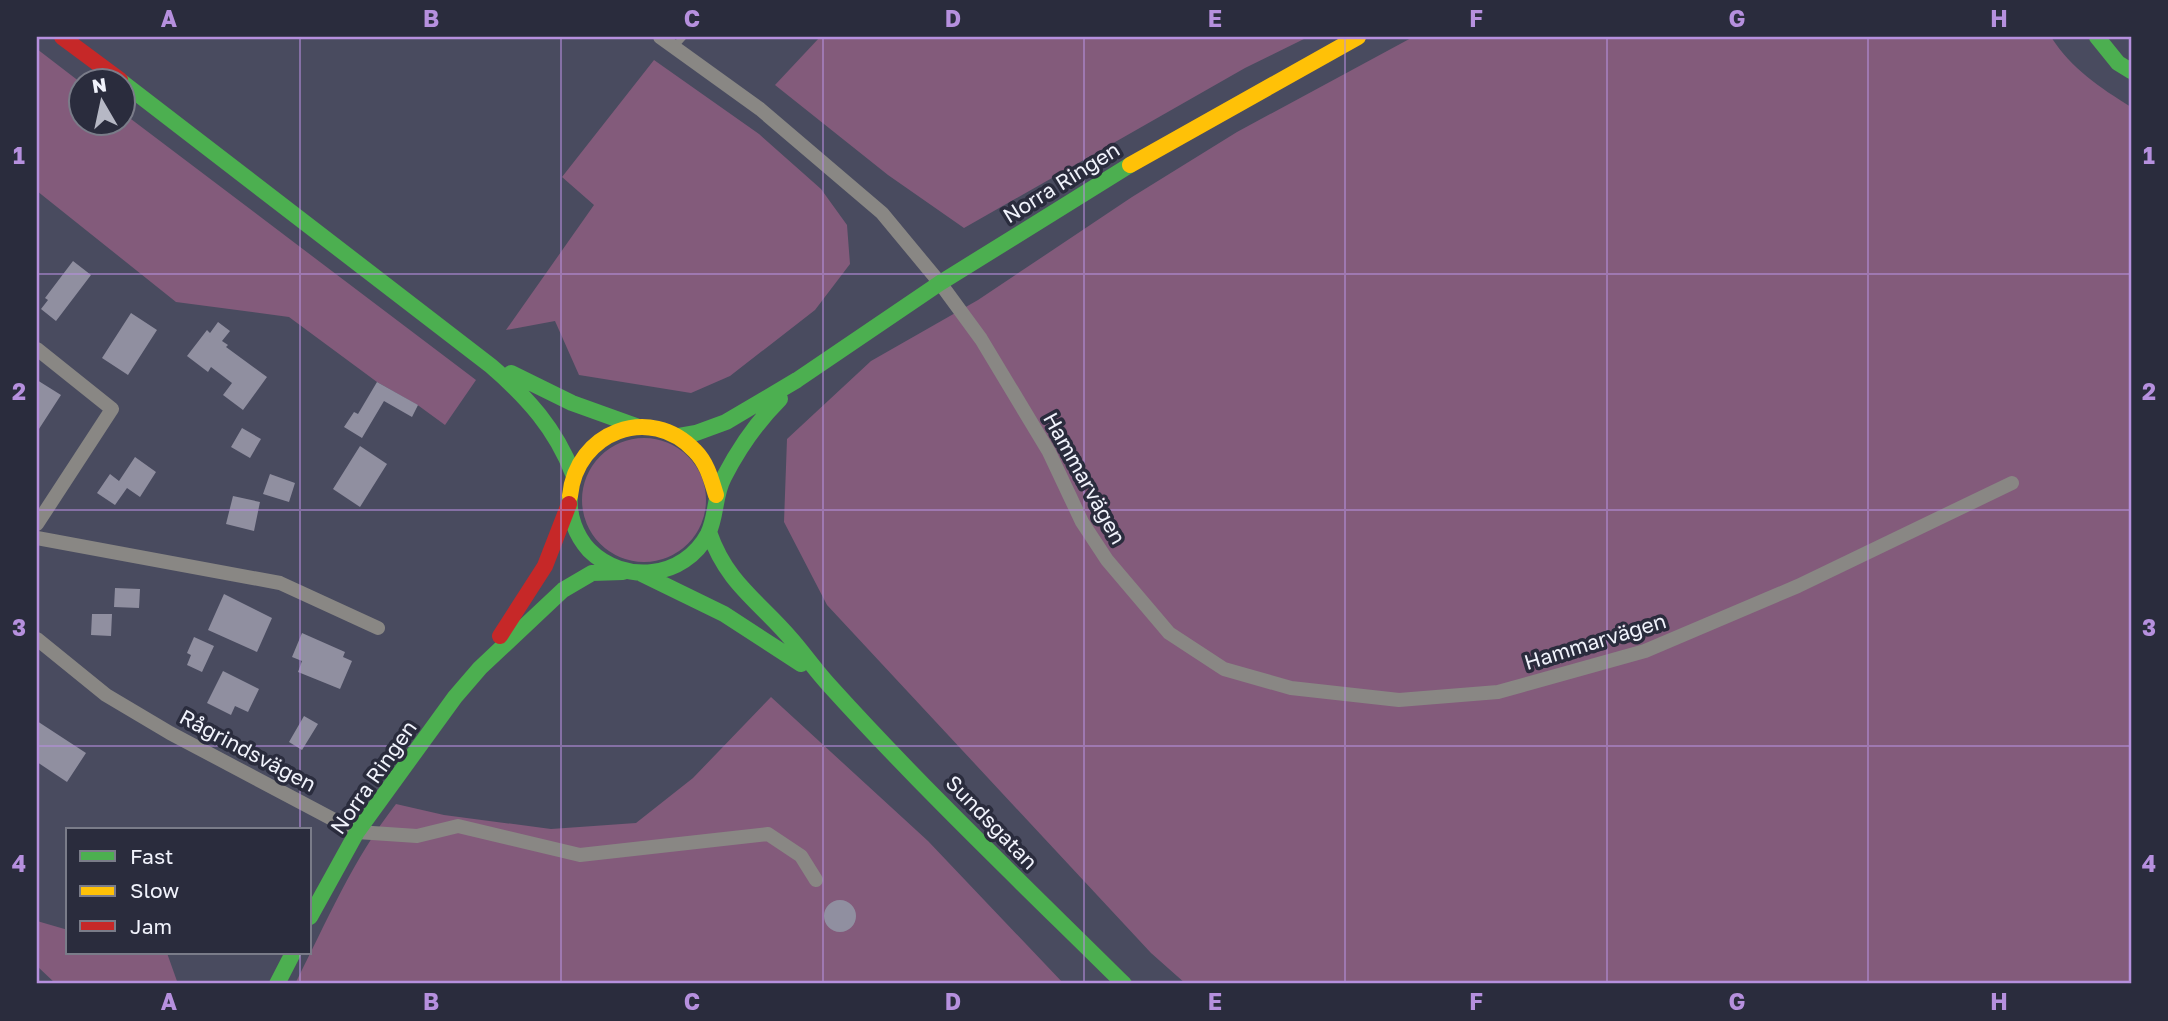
<svg xmlns="http://www.w3.org/2000/svg" width="2168" height="1021" viewBox="0 0 2168 1021" font-family="'Golos Text',sans-serif">
	<style>
		.green { fill: #835b7b }
		.building { fill: #908fa0 }
		.lines { fill: none; stroke-linecap: round; stroke-linejoin: round }
		.lane { stroke: #898784; stroke-width: 7 }
		.street { stroke: #898784; stroke-width: 14 }
		.fast { stroke: #4caf50; stroke-width: 16 }
		.slow { stroke: #ffc107; stroke-width: 16 }
		.jam { stroke: #c62828; stroke-width: 16 }
		.grid { fill: none; stroke: #b690de; stroke-width: 2; stroke-opacity: 0.55 }
		.labels { text-anchor: middle; dominant-baseline: central; stroke-width: 7; stroke-linejoin: round; paint-order: stroke }
		.street-label { font-size: 21px; fill: #f1f3fc; stroke: #2a2c3d }
		.neatline { fill: none; stroke: #b690de; stroke-width: 2.5 }
		.grid-label { font-size: 23px; text-anchor: middle; font-weight: bold; fill: #b690de }
	</style>
	<rect width="100%" height="100%" fill="#494b5f"/>
	<path class="green" d="M820,37H1308L1245,68L964,228L888,175L775,85Z
		M1413,37H2051C2072,69 2099,87 2131,107V984H1186L1151,953L827,605L784,522L787,439L871,361L978,300L1132,197L1237,132Z
		M37,49L80,82V122H122L123,113L476,380L445,425L419,406L377,382L289,317L176,302L37,191Z
		M654,60L759,134L821,189L847,225L850,264L815,310L730,376L691,393L579,375L555,321L506,330L594,205L562,177Z
		M582 500a62 62 0 1 1 124 0a62 62 0 1 1-124 0Z
		M771,697L928,841L1064,984H295C326,923 353,859 396,804L444,815L551,829L636,823L693,778Z
		M37,921L68,930V953H167L178,984H56L37,966Z"/>
	<path class="building" d="M73,261L91,275L56,321L41,309L48,300L45,298Z
		M131,313L157,330L128,375L102,358Z
		M218,322L230,331L222,341L228,345L226,347L267,377L243,410L223,395L232,383L211,367L208,372L187,356L207,330L210,333Z
		M37,380L61,395L37,432Z
		M377,382L418,405L412,417L384,401L362,438L344,427L354,412L358,414Z
		M242,428L261,439L250,458L231,447Z
		M360,446L387,464L360,507L333,489Z
		M135,457L156,472L140,497L127,488L115,505L97,493L110,474L119,481Z
		M270,474L295,483L289,502L263,494Z
		M233,496L260,502L254,531L226,524Z
		M115,588L140,589L139,608L114,607Z
		M224,594L272,618L257,652L208,630Z
		M92,614H112L111,636L91,635Z
		M302,633L345,652L343,657L352,661L340,689L298,672L302,661L292,657Z
		M194,637L214,646L202,672L187,665L191,655L187,653Z
		M223,671L259,689L248,712L235,706L231,715L207,703Z
		M304,716L318,724L302,750L289,742Z
		M37,721L86,753L67,782L37,762Z
		M824 916a16 16 0 1 1 32 0a16 16 0 1 1-32 0Z"/>
	<g class="lines">
		<path class="lane" d="M674,47L683,37"/>
		<path class="street" d="M660,37L760,109L882,213L940,283L981,339L1049,452L1082,522L1107,560L1169,633L1224,669L1291,688L1399,700L1498,692L1645,651L1798,586L2012,483
			M37,349L112,409L37,524
			M37,538L280,583L378,628
			M37,639L106,695L170,733L357,832L417,836L458,826L580,855L768,834L801,856L816,880"/>
		<path class="fast" d="M2097,37L2118,63L2131,71
			M122,82L491,366C527,397 556,429 573,474
			M511,373L572,403L636,426
			M679,436L696,433L726,422L797,380L940,283L1130,165
			M570,496C568,515 576,536 589,550C624,585 684,579 708,534C717,515 714,496 724,477C739,448 756,423 780,399
			M709,532C727,584 759,601 792,640C805,655 816,671 829,685C923,789 1025,886 1124,984
			M642,574L724,614L801,664
			M310,917L357,832L455,697L480,668L563,590L592,573L623,572
			M277,984L293,953"/>
		<path class="slow" d="M1130,165L1358,37
			M570,496C576,432 650,403 695,451C707,463 711,479 716,495"/>
		<path class="jam" d="M62,37L120,80
			M500,636L545,566L569,504"/>
	</g>
	<path class="grid" d="M300,37V830M561,37V984M823,37V984M1084,37V984M1345,37V984M1607,37V984M1868,37V984M37,274H2131M37,510H2131M37,746H2131M300,953V984"/>
	<g class="labels">
		<g class="street-label">
			<text transform="translate(1061 182) rotate(-32)">Norra Ringen</text>
			<text transform="translate(1085 478) rotate(61)">Hammarvägen</text>
			<text transform="translate(1595 641) rotate(-17)">Hammarvägen</text>
			<text transform="translate(248 750) rotate(28)">Rågrindsvägen</text>
			<text transform="translate(373 777) rotate(-55)">Norra Ringen</text>
			<text transform="translate(992 822) rotate(46)">Sundsgatan</text>
		</g>
	</g>
	<rect width="2168" height="1021" fill="none" stroke="#2a2c3d" stroke-width="77"/>
	<rect x="66" y="828" width="245" height="126" fill="#2a2c3d" stroke="#7a7c89" stroke-width="2"/>
	<rect x="80" y="851" width="35" height="10" fill="#4caf50" stroke="#7a7c89" stroke-width="2"/>
	<text x="130" y="864" font-size="21" fill="#f1f3fc">Fast</text>
	<rect x="80" y="886" width="35" height="10" fill="#ffc107" stroke="#7a7c89" stroke-width="2"/>
	<text x="130" y="898" font-size="21" fill="#f1f3fc">Slow</text>
	<rect x="80" y="921" width="35" height="10" fill="#c62828" stroke="#7a7c89" stroke-width="2"/>
	<text x="130" y="934" font-size="21" fill="#f1f3fc">Jam</text>
	<g transform="translate(102 102) rotate(351)"><circle r="33" fill="#2a2c3d" stroke="#7a7c89" stroke-width="2"/>
	<path d="M0-5L12 26L0 18L-12 26Z" fill="#b6b8c5"/>
	<text y="-10" font-size="19" font-weight="bold" text-anchor="middle" fill="#f1f3fc">N</text>
	</g>
	<rect x="38" y="38" width="2092" height="944" class="neatline"/>
	<g class="grid-label">
		<text x="169" y="27">A</text>
		<text x="431" y="27">B</text>
		<text x="692" y="27">C</text>
		<text x="953" y="27">D</text>
		<text x="1215" y="27">E</text>
		<text x="1476" y="27">F</text>
		<text x="1737" y="27">G</text>
		<text x="1999" y="27">H</text>
		<text x="19" y="164">1</text>
		<text x="2149" y="164">1</text>
		<text x="19" y="400">2</text>
		<text x="2149" y="400">2</text>
		<text x="19" y="636">3</text>
		<text x="2149" y="636">3</text>
		<text x="19" y="872">4</text>
		<text x="2149" y="872">4</text>
		<text x="169" y="1010">A</text>
		<text x="431" y="1010">B</text>
		<text x="692" y="1010">C</text>
		<text x="953" y="1010">D</text>
		<text x="1215" y="1010">E</text>
		<text x="1476" y="1010">F</text>
		<text x="1737" y="1010">G</text>
		<text x="1999" y="1010">H</text>
	</g>
</svg>
